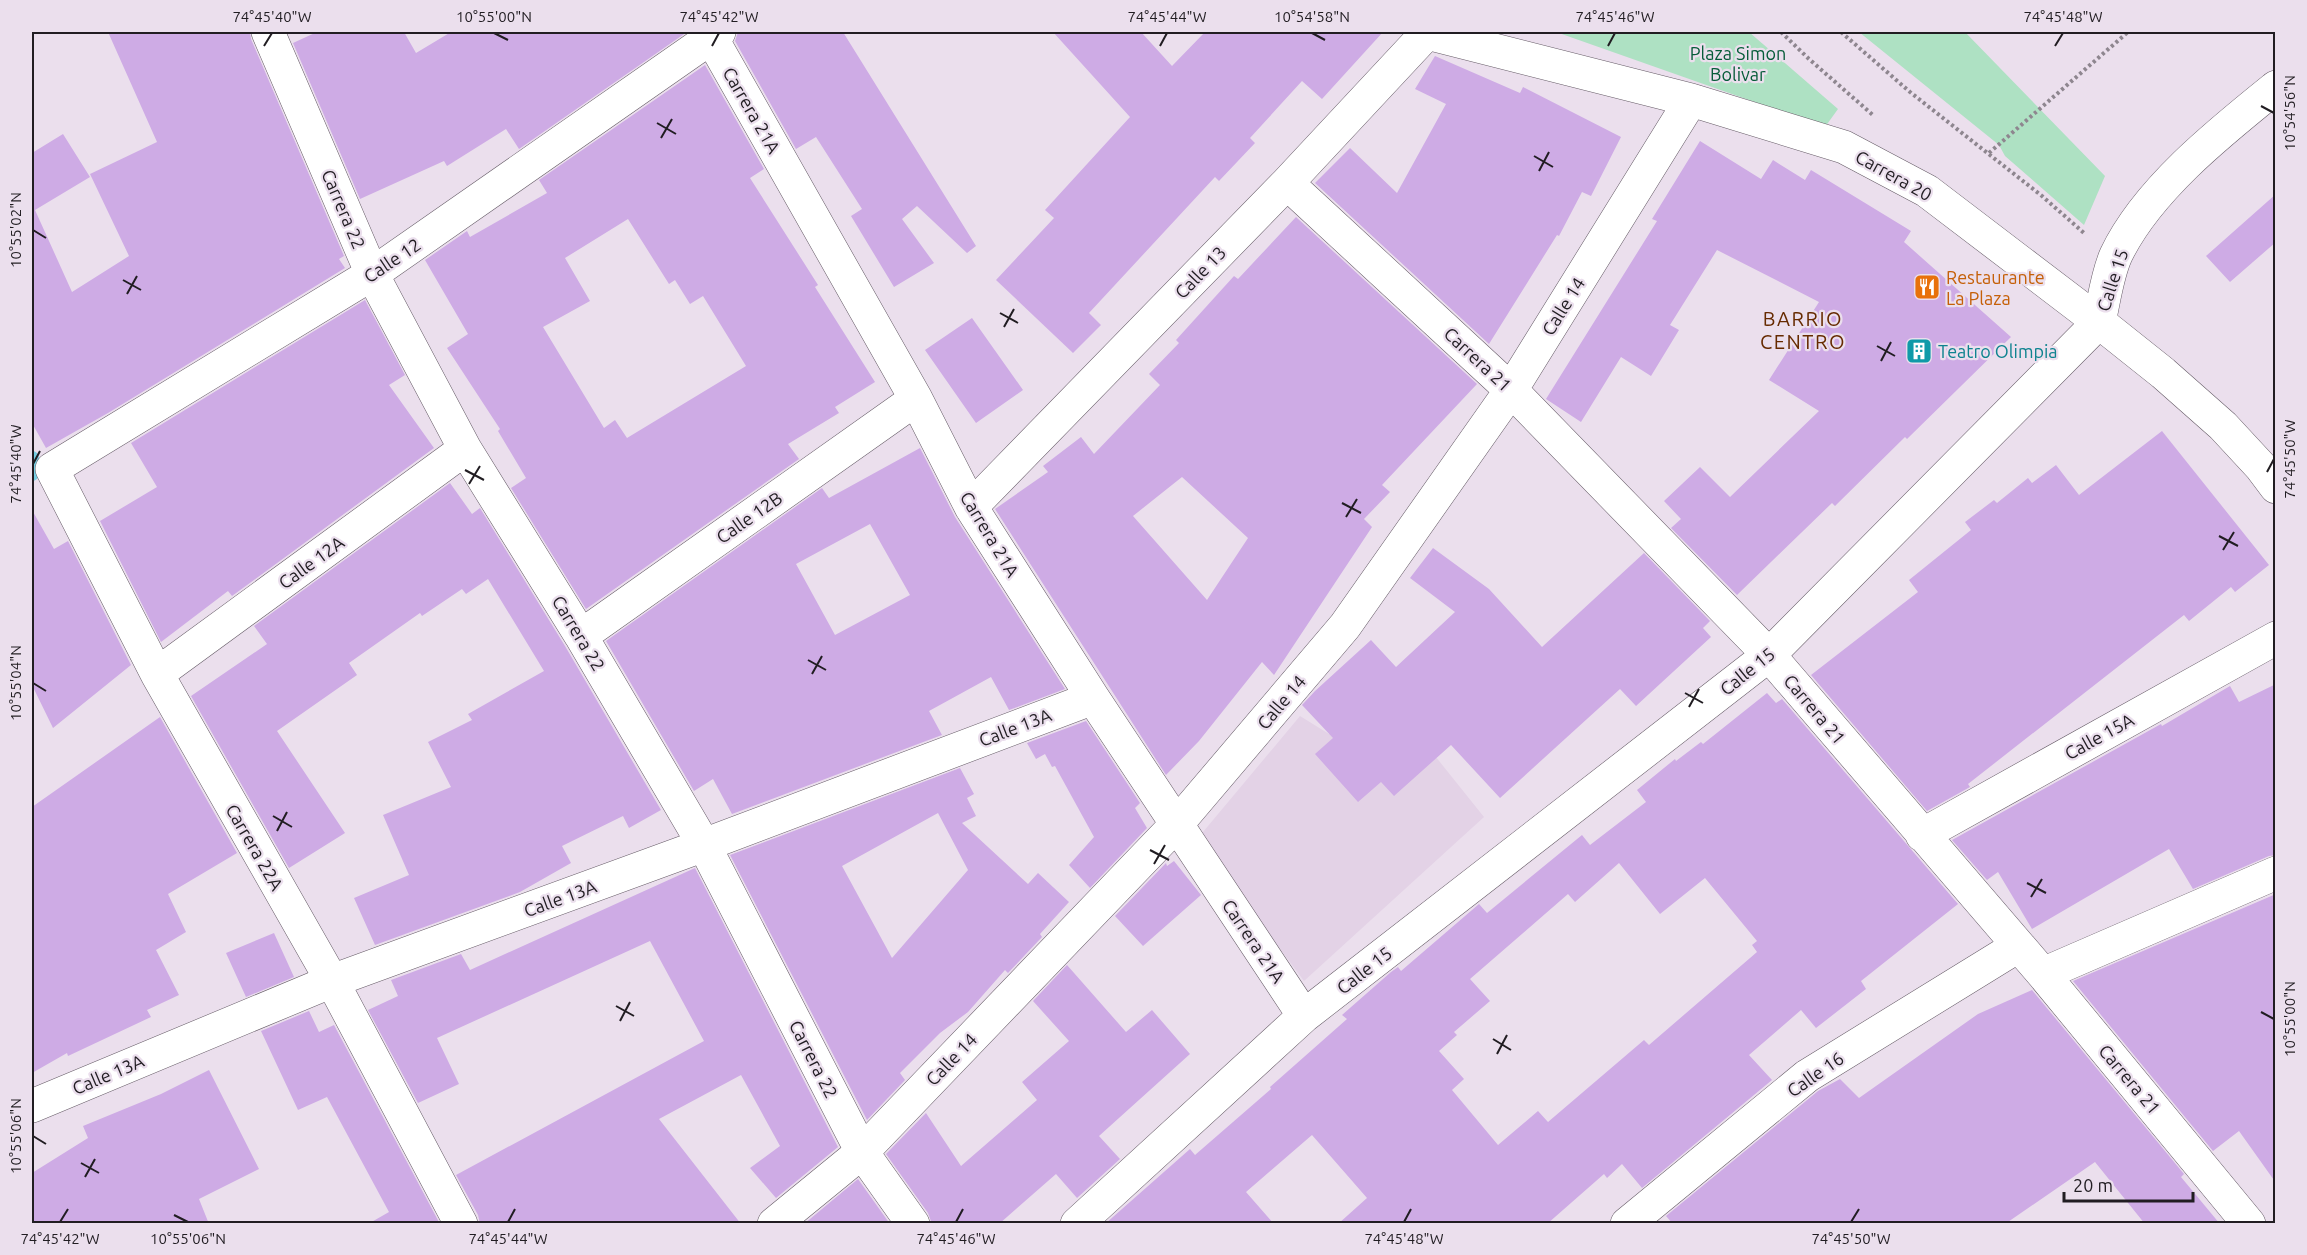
<svg xmlns="http://www.w3.org/2000/svg" width="2307" height="1255" viewBox="0 0 2307 1255" font-family="Ubuntu,sans-serif">
	<style>
		.built { fill: #e3d2e6 }
		.green { fill: #aee1c3 }
		.lines { fill: none; stroke-linecap: round; stroke-linejoin: round }
		.stream { stroke: #77cee2; stroke-width: 14 }
		.building { fill: #ceabe5; fill-rule: evenodd }
		.street-casing { stroke: #655b66; stroke-width: 34 }
		.path { stroke: #8e868f; stroke-width: 4; stroke-dasharray: 3 3; stroke-linecap: butt }
		.street { stroke: #fff; stroke-width: 33 }
		.ticks { fill: none; stroke: #211d22; stroke-width: 2 }
		.labels { text-anchor: middle; dominant-baseline: central; stroke-width: 4.5; stroke-linejoin: round; paint-order: stroke }
		.park-label { font-size: 18px; fill: #065c39; stroke: #ebdfed }
		.street-label { font-size: 18px; fill: #211d22; stroke: #ebdfed }
		.food-label { font-size: 18px; fill: #c56008; stroke: #ebdfed; text-anchor: start }
		.culture-label { font-size: 18px; fill: #0d838f; stroke: #ebdfed; text-anchor: start }
		.neighbourhood-label { font-size: 20px; letter-spacing: 1.5px; fill: #662a00; stroke: #ebdfed }
		.neatline { fill: none; stroke: #211d22; stroke-width: 2 }
		.ticks-label { font-size: 15px; text-anchor: middle; fill: #211d22 }
	</style>
	<rect width="100%" height="100%" fill="#ebdfed"/>
	<path class="built" d="M1383,691L1484,817L1304,981L1198,838L1300,716L1329,734Z"/>
	<path class="green" d="M1556,32H1749L1838,109L1825,127Z
		M1859,32H1965L2105,176L2084,225L2005,156L1999,145Z"/>
	<g class="lines">
		<path class="stream" d="M32,458V474"/>
	</g>
	<path class="building" d="M108,32H250L251,39L344,256L339,259L345,268L108,413L46,448L32,423V153L63,134L90,177L35,210L72,292L129,256L90,174L157,142Z
		M317,32H404L416,53L451,32H687L519,149L506,129L447,166L444,161L360,199L293,43Z
		M738,32H843L976,246L967,253L917,206L902,219L934,263L894,287L851,216L862,209L816,137L796,149L735,41Z
		M1053,32H1141L1172,66L1205,32H1383L1322,99L1302,81L1250,138L1255,143L1219,181L1215,177L1089,313L1101,325L1073,353L996,280L1054,218L1045,210L1130,117Z
		M1435,56L1520,93L1523,87L1621,137L1591,196L1582,192L1559,236L1557,235L1489,344L1315,183L1350,148L1397,193L1446,104L1415,89Z
		M705,65L764,169L750,178L818,285L815,287L875,382L835,407L839,413L788,444L799,459L586,609L511,488L526,478L498,431L500,429L447,348L468,334L425,260L467,231L470,237L547,193L539,180ZM628,219L669,284L675,280L690,304L703,296L746,366L627,438L615,420L604,428L543,327L590,301L565,258Z
		M1700,141L1761,179L1773,160L1805,180L1811,170L1911,231L1904,242L2011,337L1907,439L1905,437L1835,506L1832,503L1737,595L1671,528L1681,519L1664,501L1700,467L1730,497L1819,411L1769,380L1819,302L1717,250L1670,325L1679,330L1651,376L1621,357L1581,422L1546,399L1657,221L1652,219Z
		M2276,194V242L2230,282L2206,256Z
		M1296,217L1477,384L1382,485L1390,492L1364,519L1372,527L1274,675L1262,662L1199,741L1166,775L995,509L1048,472L1043,466L1081,437L1094,454L1160,385L1149,374L1179,343L1176,340L1234,276L1238,279ZM1182,477L1248,538L1207,600L1133,516Z
		M365,300L405,375L389,385L434,448L232,596L228,591L161,642L100,521L157,487L131,443Z
		M972,318L1023,390L976,423L925,350Z
		M2162,431L2269,565L2235,592L2231,587L2189,621L2184,615L1968,784L1970,787L1927,811L1811,675L1918,592L1909,580L1971,530L1965,522L1994,500L1997,503L2028,478L2032,483L2056,465L2079,495Z
		M920,448L955,517L1065,689L1009,710L991,677L929,711L942,735L732,814L713,779L694,791L606,641L822,488L829,498ZM870,524L910,595L835,635L796,564Z
		M450,483L472,514L480,508L565,646L661,810L629,828L623,816L562,846L571,863L520,892L375,945L354,898L409,875L383,815L451,787L428,742L472,720L468,714L544,671L488,579L466,594L462,589L422,616L420,613L349,663L357,675L277,731L345,833L289,868L191,696L267,644L254,626Z
		M32,510L54,549L68,541L131,665L53,728L32,685Z
		M1433,548L1489,589L1542,647L1644,553L1710,621L1703,628L1711,637L1636,706L1620,689L1500,798L1451,745L1394,796L1381,782L1358,802L1315,754L1333,738L1302,705L1315,691L1371,640L1396,667L1455,612L1410,578Z
		M2276,684V855L2269,856L2193,889L2169,849L2032,929L1998,872L1987,880L1952,840L2161,724L2162,726L2230,686L2239,702Z
		M1767,693L1776,703L1782,699L1958,904L1861,981L1866,989L1816,1028L1801,1010L1749,1055L1772,1080L1642,1188L1622,1164L1607,1178L1604,1174L1547,1224H1338L1367,1198L1312,1135L1246,1192L1274,1224H1105L1190,1149L1195,1155L1271,1089L1270,1087L1347,1019L1342,1015L1391,972L1398,967L1401,971L1479,904L1487,913L1582,835L1590,845L1646,802L1637,790L1675,759L1676,761L1701,742L1703,744ZM1619,863L1660,914L1705,878L1757,941L1752,945L1757,952L1649,1045L1644,1040L1548,1122L1538,1111L1498,1145L1452,1090L1464,1079L1439,1051L1457,1035L1454,1032L1490,1001L1470,979L1568,894L1575,902Z
		M160,717L237,853L168,894L186,932L156,950L179,995L147,1010L151,1017L68,1056L67,1053L32,1073V807Z
		M1086,721L1140,803L1135,808L1147,828L1090,888L1069,865L1094,837L1055,766L1052,767L1045,754L1036,759L1027,743Z
		M960,768L974,794L967,798L976,816L962,823L1028,884L1038,873L1069,902L1040,934L1042,937L1008,973L1005,970L968,1012L940,1033L900,1073L905,1080L867,1120L730,855ZM938,813L968,870L892,958L842,866Z
		M1174,861L1201,895L1143,946L1115,916L1166,863L1167,866Z
		M695,868L838,1147L776,1198L750,1168L780,1146L741,1075L659,1119L741,1224H480L478,1215L456,1175L704,1041L650,941L437,1038L459,1084L418,1103L368,1010L398,996L391,980L461,954L470,970Z
		M2276,894V1183L2239,1131L2213,1151L2073,981Z
		M274,933L294,977L246,997L226,953Z
		M1067,965L1126,1032L1152,1010L1190,1054L1099,1136L1120,1159L1077,1198L1056,1174L999,1224H932L928,1213L886,1154L926,1113L961,1166L1037,1100L1022,1082L1069,1041L1033,1001Z
		M2032,990L2184,1174L2181,1177L2220,1224H2145L2095,1162L2005,1224H1673L1666,1216L1818,1091L1840,1079L1859,1098L1978,1014Z
		M309,1011L319,1032L334,1025L440,1224H368L389,1212L327,1097L298,1110L261,1031Z
		M209,1070L259,1169L199,1199L209,1224H32V1173L88,1138L83,1126L161,1094Z
		M858,1179L890,1224H804Z"/>
	<g class="lines">
		<defs>
			<path id="street" d="M268,32L372,274L465,449L581,636L704,845L862,1152L913,1224
				M708,32L916,399L971,507L1093,698L1304,1016
				M1423,32L1691,100L1844,147L1927,191L2099,322L2163,373L2223,426L2261,467L2276,487
				M1287,183L1511,390L1769,655L2043,974L2249,1224
				M971,507L1287,183L1426,34
				M581,636L916,399
				M157,674L465,449
				M1922,835L2276,638
				M2043,974L2276,873
				M32,1106L332,981L704,845L1093,698
				M461,1224L332,981L157,674L52,469L372,274L719,32
				M774,1224L862,1152L1176,825L1345,626L1511,390L1691,100
				M1077,1224L1304,1016L1769,655L2099,322C2104,301 2107,275 2116,255C2147,190 2220,132 2276,87
				M1627,1224L1807,1076L2018,946"/>
		</defs>
		<use href="#street" class="street-casing"/>
		<path class="path" d="M1781,32L1809,59L1874,116
			M1841,32L1910,92L2042,196L2084,233
			M1989,153L2128,32"/>
		<use href="#street" class="street"/>
	</g>
	<path class="ticks" d="M494,33L508,40M1312,33L1325,40M264,46L272,33M712,46L719,33M1160,46L1167,33M1608,46L1615,33M2055,46L2063,33M2261,106L2274,113M657,123L676,134M661,138L672,119M1534,156L1553,167M1539,171L1549,152M33,230L46,238M123,280L141,290M127,294L137,276M1000,313L1018,323M1004,327L1014,309M1877,346L1895,356M1881,361L1891,342M33,464L40,451M465,470L484,480M2267,472L2274,459M469,484L480,466M1342,503L1361,513M1346,517L1357,499M2219,536L2238,546M2223,550L2234,532M808,660L826,670M812,674L822,656M33,683L46,691M1685,693L1703,703M1689,707L1699,689M273,816L292,827M277,831L287,812M1150,850L1169,860M1154,864L1165,845M2027,883L2046,893M2031,897L2042,879M616,1006L634,1016M2261,1012L2274,1019M620,1021L630,1002M1493,1039L1511,1050M1497,1054L1507,1035M33,1136L46,1144M81,1163L99,1173M85,1177L95,1159M174,1215L188,1222M60,1222L68,1209M508,1222L515,1209M956,1222L963,1209M1404,1222L1411,1209M1851,1222L1859,1209"/>
	<defs>
		<symbol id="restaurant-square" viewBox="-11 -11 22 22"><rect x="-9" y="-9" width="18" height="18" rx="4" fill="#e8710a" stroke="#ebdfed"/><path d="M-5-6h1v4h1v-4h1v4h1v-4h1v5L-1.5 .5V6h-2V.5L-5-1ZM5-6V6H3V1.5H1.5Q1.5-4 5-6Z" fill="#fff"/></symbol>
		<symbol id="building-square" viewBox="-11 -11 22 22"><rect x="-9" y="-9" width="18" height="18" rx="4" fill="#0f9aa8" stroke="#ebdfed"/><path d="M-4-6H4V6H1V3H-1V6H-4ZM-2.5-4.3h1.7v1.8h-1.7ZM.8-4.3h1.7v1.8H.8ZM-2.5-1h1.7V.8h-1.7ZM.8-1h1.7V.8H.8Z" fill="#fff"/></symbol>
	</defs>
	<g fill-rule="evenodd">
		<use href="#restaurant-square" x="1912" y="272" width="30" height="30"/>
		<use href="#building-square" x="1904" y="336" width="30" height="30"/>
	</g>
	<g class="labels">
		<g class="park-label">
			<text x="1738" y="53">Plaza Simon<tspan x="1738" dy="21">Bolivar</tspan></text>
		</g>
		<g class="street-label">
			<text transform="translate(752 110) rotate(60)">Carrera 21A</text>
			<text transform="translate(1894 175) rotate(29)">Carrera 20</text>
			<text transform="translate(344 209) rotate(67)">Carrera 22</text>
			<text transform="translate(392 260) rotate(-34)">Calle 12</text>
			<text transform="translate(1200 272) rotate(-46)">Calle 13</text>
			<text transform="translate(2112 280) rotate(-72)">Calle 15</text>
			<text transform="translate(1563 306) rotate(-58)">Calle 14</text>
			<text transform="translate(1478 359) rotate(43)">Carrera 21</text>
			<text transform="translate(749 517) rotate(-35)">Calle 12B</text>
			<text transform="translate(990 534) rotate(59)">Carrera 21A</text>
			<text transform="translate(311 562) rotate(-36)">Calle 12A</text>
			<text transform="translate(579 633) rotate(59)">Carrera 22</text>
			<text transform="translate(1747 671) rotate(-39)">Calle 15</text>
			<text transform="translate(1281 702) rotate(-50)">Calle 14</text>
			<text transform="translate(1815 709) rotate(50)">Carrera 21</text>
			<text transform="translate(1015 727) rotate(-21)">Calle 13A</text>
			<text transform="translate(2099 736) rotate(-29)">Calle 15A</text>
			<text transform="translate(255 847) rotate(60)">Carrera 22A</text>
			<text transform="translate(560 898) rotate(-20)">Calle 13A</text>
			<text transform="translate(1254 941) rotate(56)">Carrera 21A</text>
			<text transform="translate(1364 970) rotate(-38)">Calle 15</text>
			<text transform="translate(814 1059) rotate(63)">Carrera 22</text>
			<text transform="translate(951 1059) rotate(-46)">Calle 14</text>
			<text transform="translate(108 1074) rotate(-23)">Calle 13A</text>
			<text transform="translate(1815 1074) rotate(-35)">Calle 16</text>
			<text transform="translate(2130 1079) rotate(50)">Carrera 21</text>
		</g>
		<g class="food-label">
			<text x="1946" y="277">Restaurante<tspan x="1946" dy="21">La Plaza</tspan></text>
		</g>
		<g class="culture-label">
			<text x="1938" y="351">Teatro Olimpia</text>
		</g>
		<g class="neighbourhood-label">
			<text x="1803" y="318">BARRIO<tspan x="1803" dy="23">CENTRO</tspan></text>
		</g>
	</g>
	<rect width="2307" height="1255" fill="none" stroke="#ebdfed" stroke-width="66"/>
	<path d="M2064 1192v9h129v-9" fill="none" stroke="#211d22" stroke-width="3"/>
	<text x="2073" y="1192" font-size="18" fill="#211d22" stroke="#ebdfed" stroke-width="4.5" paint-order="stroke">20 m</text>
	<rect x="33" y="33" width="2241" height="1189" class="neatline"/>
	<g class="ticks-label">
		<text x="272" y="22">74°45'40"W</text>
		<text x="494" y="22">10°55'00"N</text>
		<text x="719" y="22">74°45'42"W</text>
		<text x="1167" y="22">74°45'44"W</text>
		<text x="1312" y="22">10°54'58"N</text>
		<text x="1615" y="22">74°45'46"W</text>
		<text x="2063" y="22">74°45'48"W</text>
		<text transform="translate(2290 113) rotate(-90)" y="5">10°54'56"N</text>
		<text transform="translate(16 230) rotate(-90)" y="5">10°55'02"N</text>
		<text transform="translate(2290 459) rotate(-90)" y="5">74°45'50"W</text>
		<text transform="translate(16 464) rotate(-90)" y="5">74°45'40"W</text>
		<text transform="translate(16 683) rotate(-90)" y="5">10°55'04"N</text>
		<text transform="translate(2290 1019) rotate(-90)" y="5">10°55'00"N</text>
		<text transform="translate(16 1136) rotate(-90)" y="5">10°55'06"N</text>
		<text x="60" y="1244">74°45'42"W</text>
		<text x="188" y="1244">10°55'06"N</text>
		<text x="508" y="1244">74°45'44"W</text>
		<text x="956" y="1244">74°45'46"W</text>
		<text x="1404" y="1244">74°45'48"W</text>
		<text x="1851" y="1244">74°45'50"W</text>
	</g>
</svg>
